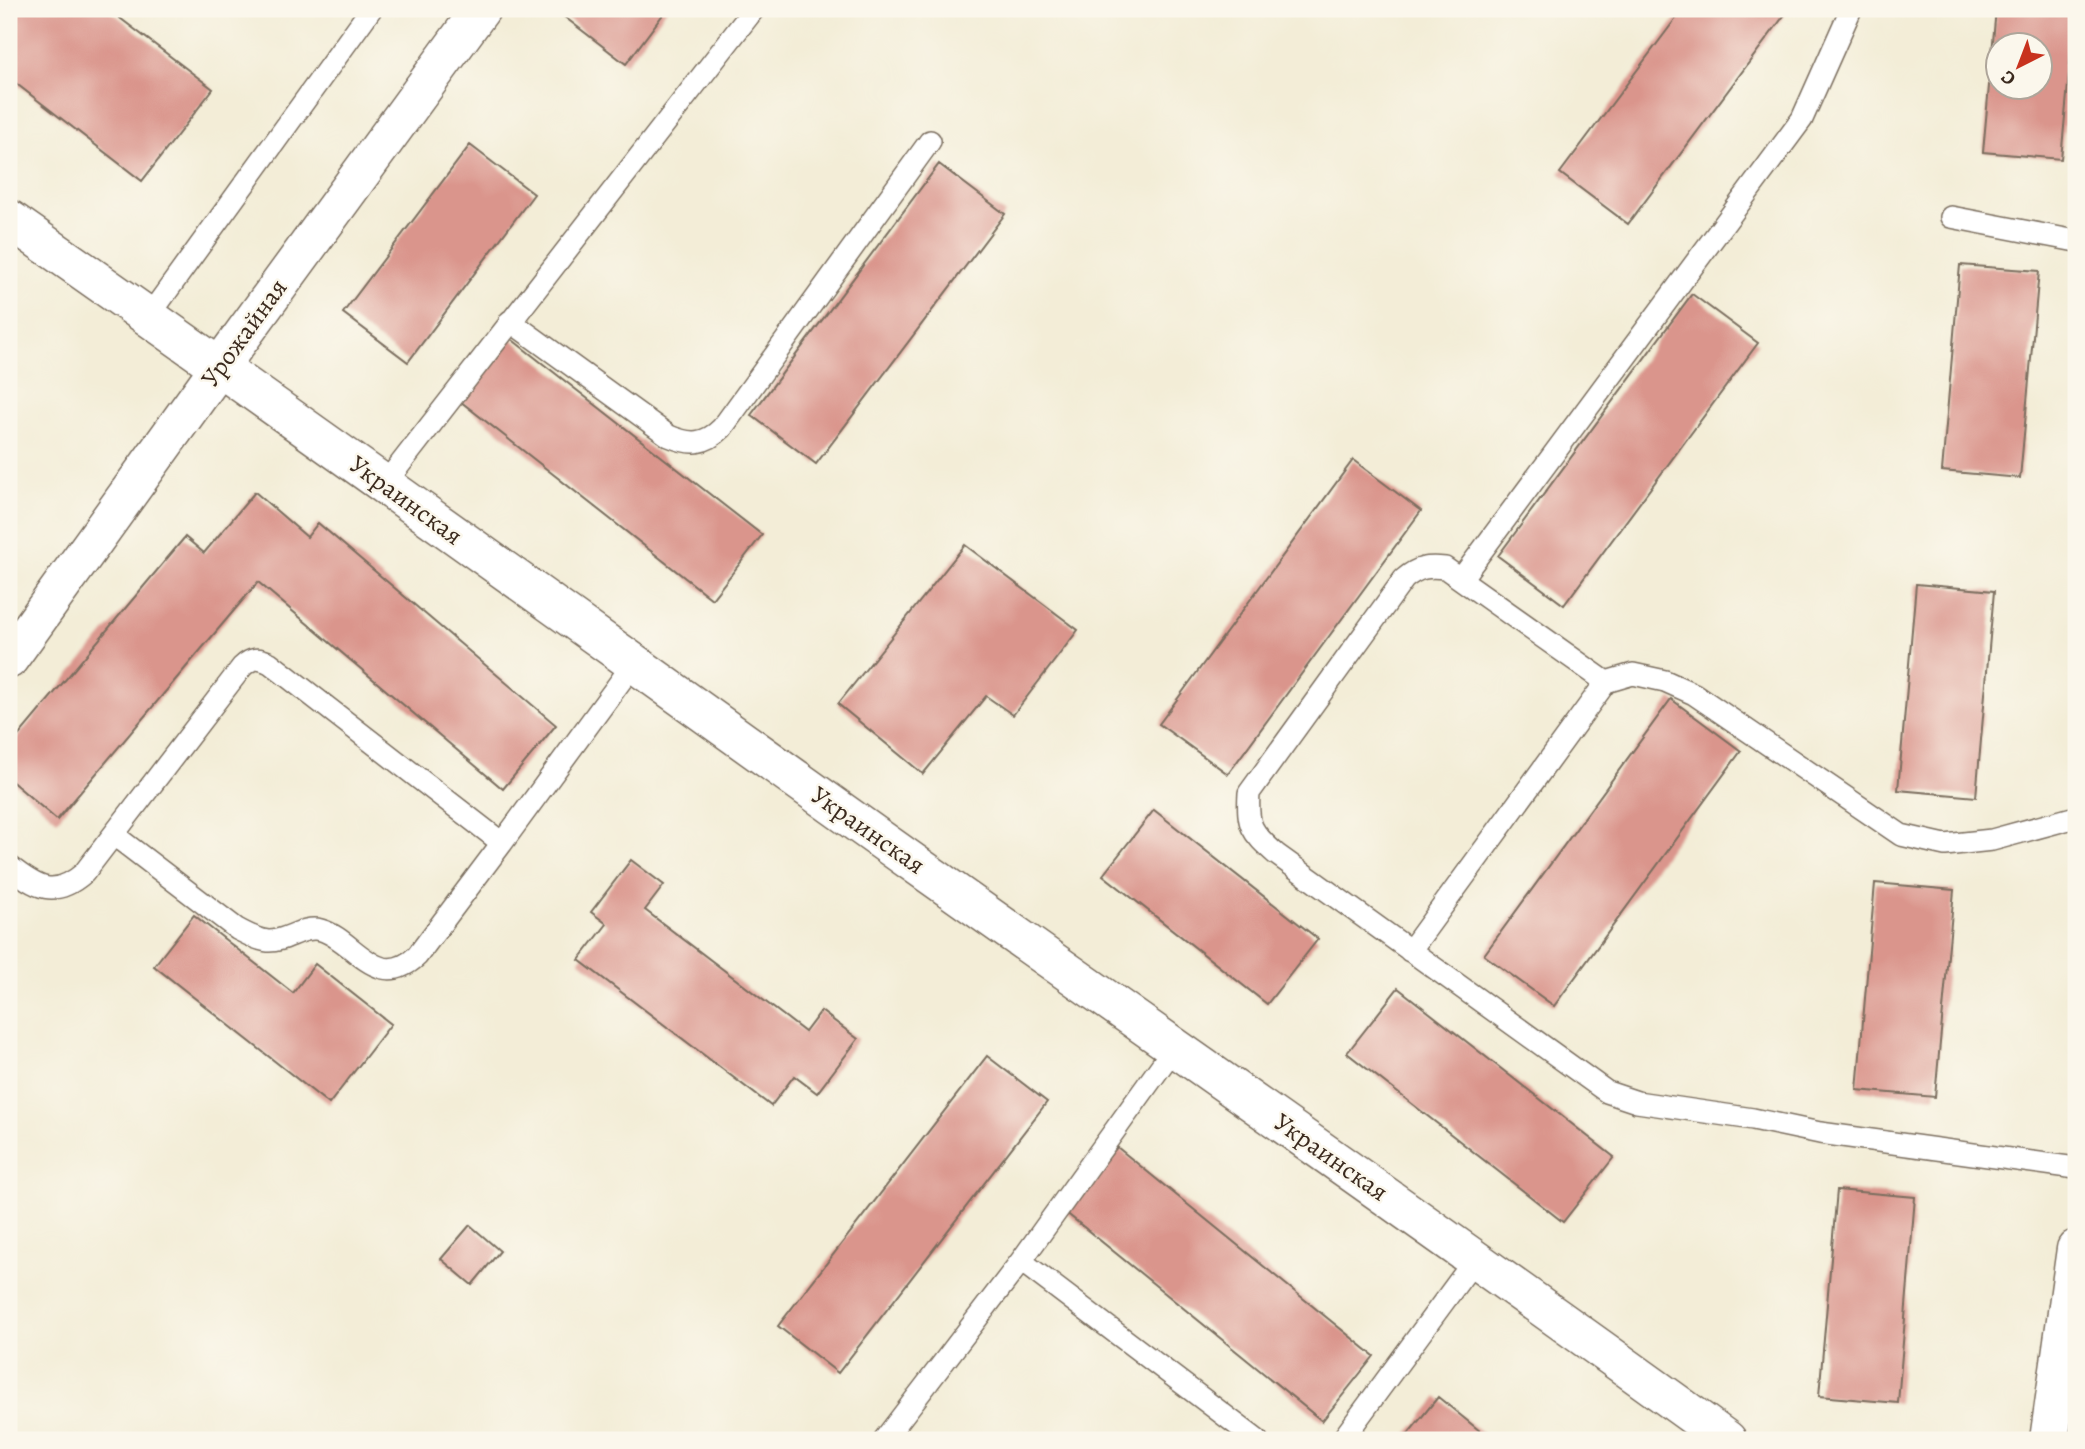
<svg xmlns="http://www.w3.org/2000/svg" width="2085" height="1449" viewBox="0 0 2085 1449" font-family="Alegreya,serif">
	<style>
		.building { fill: #da958c; fill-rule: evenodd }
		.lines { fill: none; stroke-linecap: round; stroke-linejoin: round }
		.service-casing { stroke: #7b6e5f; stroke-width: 24 }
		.minor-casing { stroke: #7b6e5f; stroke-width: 41 }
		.tertiary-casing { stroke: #7b6e5f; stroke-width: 41 }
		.service { stroke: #fff; stroke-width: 21 }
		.minor { stroke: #fff; stroke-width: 38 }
		.tertiary { stroke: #fff; stroke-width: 38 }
		.labels { text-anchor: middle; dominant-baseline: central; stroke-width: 5; stroke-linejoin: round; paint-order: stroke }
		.street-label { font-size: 26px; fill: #3b2a1e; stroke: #fbf7ec }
	</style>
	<rect width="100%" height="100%" fill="#fbf7ec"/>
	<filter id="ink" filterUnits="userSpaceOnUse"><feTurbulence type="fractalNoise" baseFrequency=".0143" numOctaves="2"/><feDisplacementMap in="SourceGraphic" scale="14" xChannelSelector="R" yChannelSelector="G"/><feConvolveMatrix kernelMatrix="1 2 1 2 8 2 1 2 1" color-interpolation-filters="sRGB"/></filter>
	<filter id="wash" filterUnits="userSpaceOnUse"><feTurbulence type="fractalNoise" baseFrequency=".00686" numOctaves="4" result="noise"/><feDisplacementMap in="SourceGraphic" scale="28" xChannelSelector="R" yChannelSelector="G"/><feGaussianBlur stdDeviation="1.57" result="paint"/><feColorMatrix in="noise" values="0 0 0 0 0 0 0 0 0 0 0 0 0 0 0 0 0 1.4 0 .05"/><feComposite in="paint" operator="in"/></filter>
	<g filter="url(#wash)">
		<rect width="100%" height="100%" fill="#f3edd7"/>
		<g id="blocks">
			<path class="building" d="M9,9H108L213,89L142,181L9,78Z
				M566,9H667L626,64L562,15Z
				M1683,9H1789L1628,224L1560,173Z
				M1996,9H2075L2061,159L1983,152ZM1997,46H2039V88H1997Z
				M470,145L534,194L408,362L343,313Z
				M939,164L1005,214L816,464L751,415Z
				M1960,265L2039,271L2020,478L1942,471Z
				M1692,294L1758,343L1564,605L1498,556Z
				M510,338L762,535L712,599L460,401Z
				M1353,460L1421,511L1228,774L1159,724Z
				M255,492L307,537L318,523L556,725L503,789L258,582L57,820L9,779V747L185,537L204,553Z
				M965,545L1078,630L1013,715L986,696L923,774L838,704Z
				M1916,584L1994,591L1976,797L1898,790Z
				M1671,699L1741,751L1554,1006L1484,955Z
				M1154,810L1318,939L1267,1004L1103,875Z
				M631,860L664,885L645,910L805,1032L821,1011L858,1039L817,1093L794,1076L771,1106L579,960L607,924L591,912Z
				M1875,883L1954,890L1935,1097L1857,1090Z
				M194,915L293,993L315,964L391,1024L329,1104L154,966Z
				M1398,988L1614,1157L1563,1222L1347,1053Z
				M987,1056L1047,1102L838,1373L778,1326Z
				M1117,1147L1374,1356L1322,1421L1064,1211Z
				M1837,1190L1915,1197L1898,1403L1819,1396Z
				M470,1225L500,1251L472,1285L441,1259Z
				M1438,1397L1491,1440H1403Z"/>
		</g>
	</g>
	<g filter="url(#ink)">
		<use href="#blocks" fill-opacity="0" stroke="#7b6e5f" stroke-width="2"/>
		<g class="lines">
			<defs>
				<path id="service" d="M1951,217L2076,241
					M149,316L371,9
					M510,321L669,436C690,445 705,445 722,428L930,141
					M384,485L754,9
					M1461,579L1802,119L1851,9
					M1606,682L1445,568C1428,566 1418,567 1404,579L1249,793C1247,826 1251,832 1276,854L1607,1092L1637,1102L1753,1119L1820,1133L2076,1168
					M114,835L237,929C247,934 257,940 268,941C286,942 303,925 321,930C354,939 377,993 417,956L502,843
					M9,866C37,888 54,899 84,873L242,667C251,658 258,657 270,663L502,843L634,663
					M1410,951L1606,682L1633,674L1665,681L1694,694L1901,835L1945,845L1992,840L2076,817
					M1174,1048L1021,1261L1257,1440
					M884,1440L1021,1261
					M1342,1440L1476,1258"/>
				<path id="minor" d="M9,659L220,366L481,9
					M2049,1440L2076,1249"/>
				<path id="tertiary" d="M9,219C313,431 613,649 915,864C1186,1056 1458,1245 1727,1440"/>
			</defs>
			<use href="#service" class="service-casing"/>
			<use href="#minor" class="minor-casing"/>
			<use href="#tertiary" class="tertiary-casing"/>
			<use href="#service" class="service"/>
			<use href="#minor" class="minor"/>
			<use href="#tertiary" class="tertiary"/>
		</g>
	</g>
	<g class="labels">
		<g class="street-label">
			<text transform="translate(244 333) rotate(-54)">Урожайная</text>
			<text transform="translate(406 500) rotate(36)">Украинская</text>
			<text transform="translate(868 830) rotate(35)">Украинская</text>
			<text transform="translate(1331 1157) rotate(35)">Украинская</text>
		</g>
	</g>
	<rect width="2085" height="1449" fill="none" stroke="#fbf7ec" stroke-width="35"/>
	<g transform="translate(2019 66) rotate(222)"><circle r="33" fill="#fbf7ec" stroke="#aea59a" stroke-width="2"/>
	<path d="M0-5L12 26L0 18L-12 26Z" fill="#c8321e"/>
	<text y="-10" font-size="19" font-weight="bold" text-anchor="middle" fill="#3b2a1e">С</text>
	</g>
</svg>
